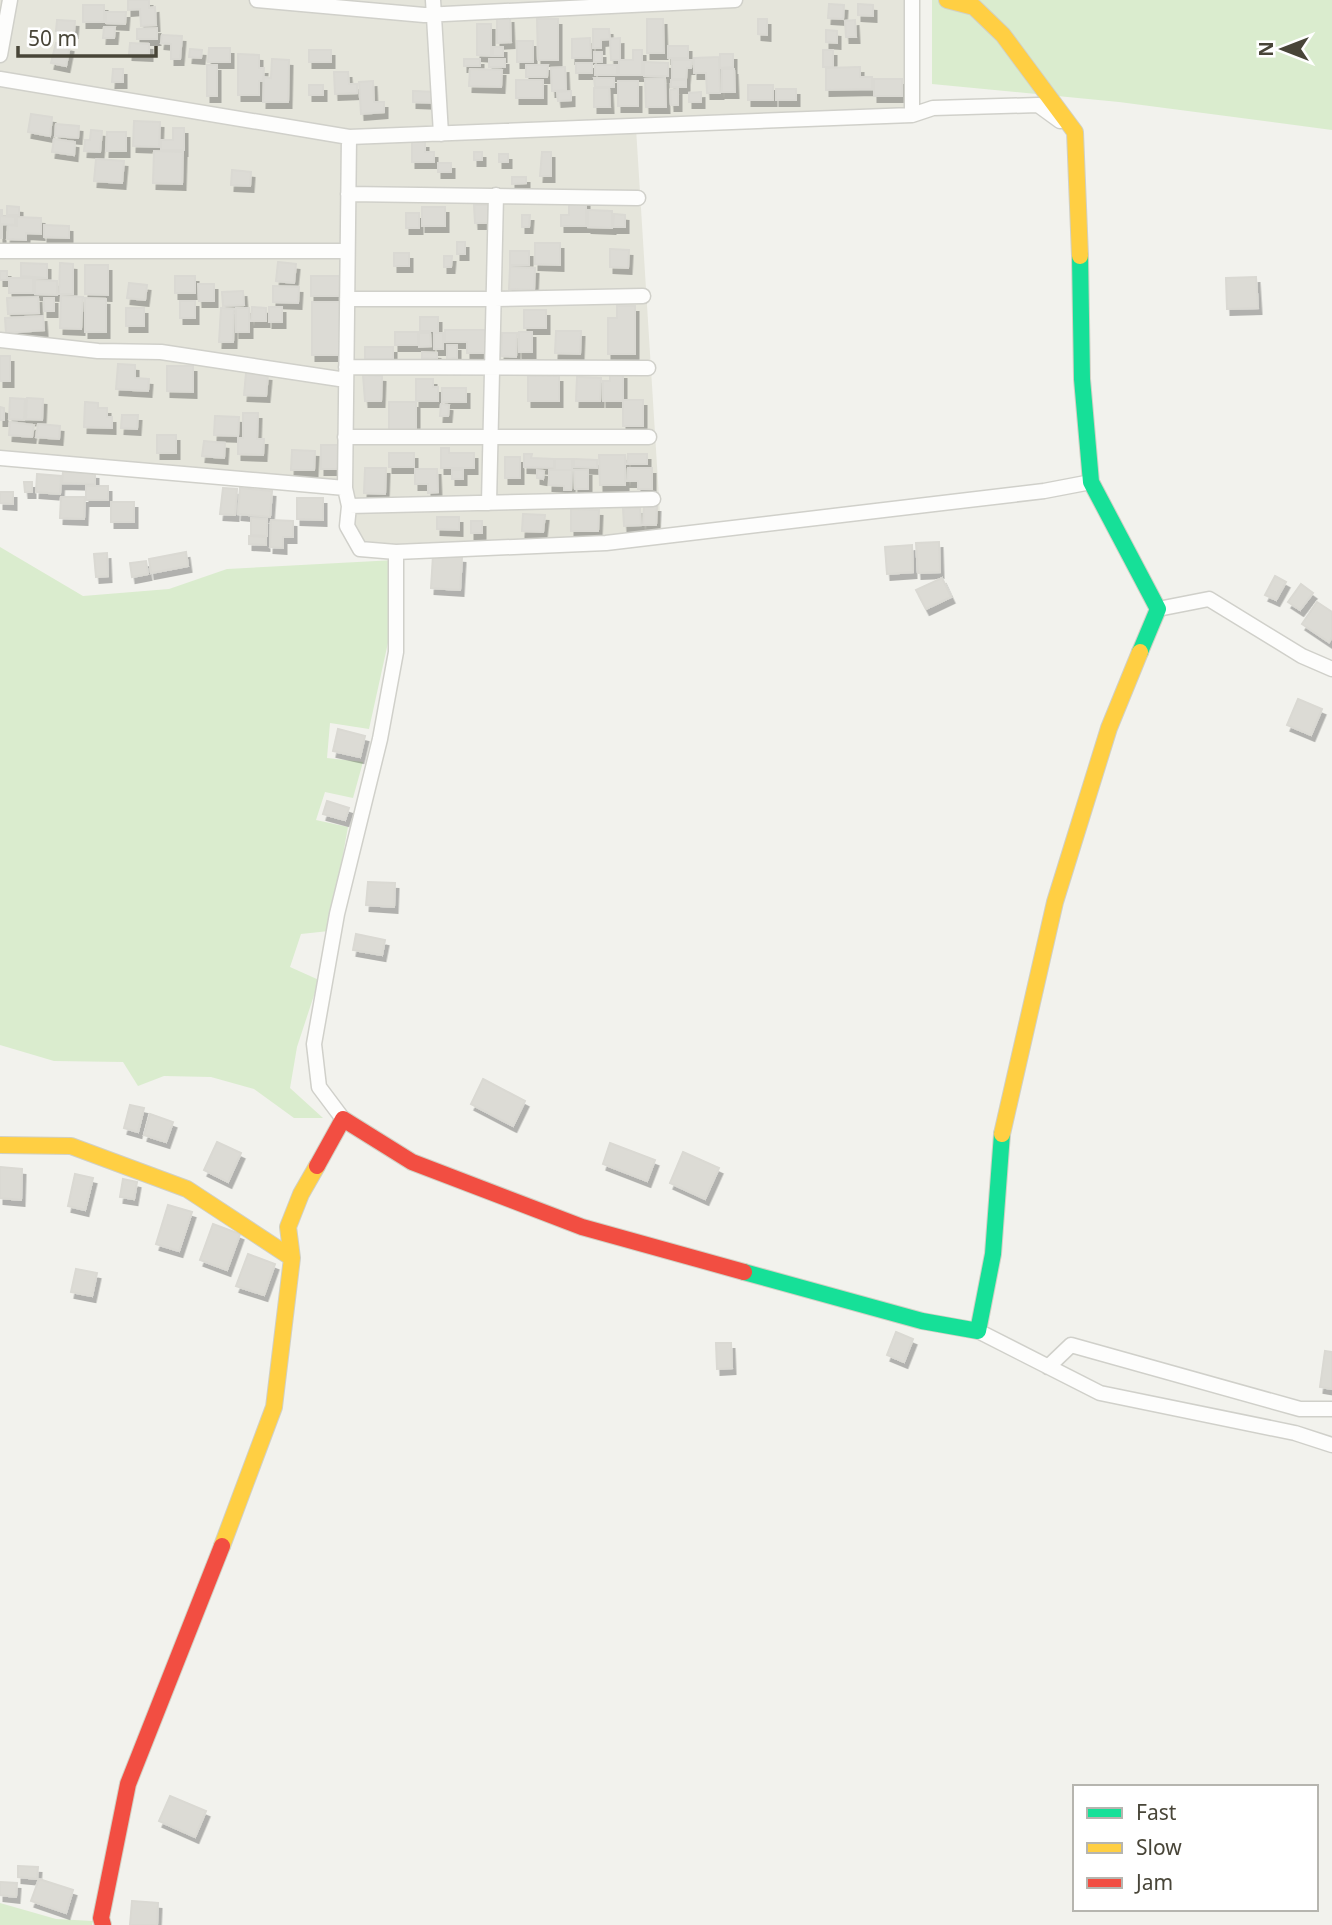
<svg xmlns="http://www.w3.org/2000/svg" width="1332" height="1925" viewBox="0 0 1332 1925" font-family="'Noto Sans',sans-serif">
	<style>
		.residential { fill: #e5e5db }
		.green { fill: #daecce }
		.building { fill: #dcdbd5; stroke: #dad9d3; stroke-width: 2; filter: url(#shadow) }
		.lines { fill: none; stroke-linecap: round; stroke-linejoin: round }
		.street-casing { stroke: #d0d0ca; stroke-width: 17 }
		.fast-casing { stroke: #d1d0c4; stroke-width: 18 }
		.slow-casing { stroke: #d1d0c4; stroke-width: 18 }
		.jam-casing { stroke: #d1d0c4; stroke-width: 18 }
		.street { stroke: #fdfdfc; stroke-width: 14 }
		.fast { stroke: #16e098; stroke-width: 16 }
		.slow { stroke: #ffcf43; stroke-width: 16 }
		.jam { stroke: #f24e42; stroke-width: 16 }
	</style>
	<defs>
		<filter id="shadow"><feDropShadow dx="3.5" dy="6" stdDeviation="0" flood-color="#0004"/></filter>
	</defs>
	<rect width="100%" height="100%" fill="#f2f2ed"/>
	<path class="residential" d="M0,0H912V115L636,128L661,530L637,540L360,549L344,488L0,457Z"/>
	<path class="green" d="M932,0H1332V130L1119,102L932,84Z
		M0,547L83,596L169,589L227,569L395,560L393,620L369,729L330,723L327,758L363,762L353,798L325,792L316,820L348,827L329,931L301,934L290,967L319,980L297,1047L290,1088L323,1118H294L254,1089L211,1077L164,1076L138,1086L123,1062L54,1061L0,1045Z
		M0,1903L56,1919L93,1921L92,1925H0Z"/>
	<path class="building" d="M128,0H149V8L155,7L156,25L141,26L140,9L128,10Z
		M829,4L844,5L843,19L828,18Z
		M858,4L873,5V16L858,15Z
		M83,5H104V22H83Z
		M106,12H126L125,24L106,23Z
		M497,17H510L511,42L497,43Z
		M537,19H558V60H538Z
		M647,19H663L664,53H647Z
		M758,19H767V35L758,34Z
		M57,20L75,21L74,32L56,31Z
		M855,20L856,37H846L845,21Z
		M477,24H491V56L477,55Z
		M104,27H115L114,38H103Z
		M157,28V39H137V29Z
		M593,29H609L610,39L601,40V48H593Z
		M826,30L837,31V43L826,42Z
		M162,35L182,36L180,59H171V44L161,43Z
		M590,38L591,58H572V39Z
		M620,38V60H611L610,39Z
		M517,41H533V62H517Z
		M56,43L70,46L66,66L51,63Z
		M130,43L149,44V55L129,54Z
		M668,46H688V58H668Z
		M493,47H503V56H493Z
		M209,48H230V62H208Z
		M190,49L202,50L201,58L189,57Z
		M309,50H331V62H309Z
		M633,50H642V75H619V60H633Z
		M823,50H833V67H823Z
		M594,52H602V62H594Z
		M238,54L259,55V68H264L263,81H259V95H238Z
		M720,54H733V67L720,68Z
		M719,57L720,93H707L706,73H694V58Z
		M272,59L289,60L288,102H263L264,77L271,78Z
		M464,59H480V66H464Z
		M489,59H505V67H489Z
		M672,60H692L691,68H687L686,79H672Z
		M644,62L668,63V76H644Z
		M576,63H592V73H576Z
		M207,65H217V96H207Z
		M526,65H548L547,77H526Z
		M595,65H617V75H595Z
		M565,67L566,90L552,91L551,68Z
		M860,67V77H872V89L826,90V68Z
		M113,69H123V82H112Z
		M470,69L502,70L501,87L469,86Z
		M722,69H734L735,92H722Z
		M334,72H348L349,84H357V93L335,94Z
		M594,78H614V87H595Z
		M665,78L666,107H646L645,79Z
		M874,79H902V96H874Z
		M516,80H543V98H516Z
		M671,80H686V87H671Z
		M373,81L374,102H384V112L361,114L359,82Z
		M618,81H638V106H618Z
		M309,85H323V95H309Z
		M748,85H773V100H748Z
		M594,88H609L610,107H594Z
		M678,89V105H671L670,90Z
		M776,89H796V100H776Z
		M413,91L438,92V103L413,102Z
		M571,91V100L558,101L557,92Z
		M701,92V102H689V93Z
		M31,114L52,117L50,136L28,132Z
		M134,121L160,122L159,147L133,146Z
		M56,124L79,126L78,138L55,136Z
		M173,128H184V150H161V140H173Z
		M91,130L102,131L100,152L84,151L85,140H90Z
		M107,132H126V151H106Z
		M54,139L75,142L74,155L52,152Z
		M412,142H425V152H434V162H412Z
		M154,151L183,152L182,184L153,183Z
		M474,152H482V160H474Z
		M542,152H551V176H540Z
		M499,154H508V162H499Z
		M96,159L124,161L122,183L94,181Z
		M438,163H451V172H438Z
		M232,170L251,172L250,186L231,185Z
		M512,177H526V183L512,184Z
		M569,200H586V226H561V215H569Z
		M474,205H489V223H475Z
		M7,206L19,207V215H7Z
		M422,207H445V226H422Z
		M0,210H2V216L15,217V225L2,224V238H0Z
		M588,210L612,211V228L588,227Z
		M406,213H419V228H406Z
		M614,214L625,215V227H613Z
		M522,215H530L529,227H522Z
		M17,217L41,218V234L26,233V240L7,239L8,225L17,226Z
		M44,225L69,226V238L44,237Z
		M457,242H465V254H457Z
		M535,243H560V265L535,264Z
		M610,249L629,250L628,268L610,267Z
		M510,251H529V265H510Z
		M394,253H409V266H394Z
		M444,256H452L451,267H444Z
		M278,262L296,264L294,283L276,281Z
		M21,263L47,264V278L21,276Z
		M60,263L73,264V294H59Z
		M85,265H108V295L85,294Z
		M510,267L535,268L534,290L509,289Z
		M0,271H7V280H0Z
		M175,276H195V293H175Z
		M311,276H341V296H311Z
		M1256,277L1258,308L1227,309L1226,278Z
		M9,278H33V293H9Z
		M35,280L57,281V295L35,294Z
		M129,283L147,285L145,300L127,298Z
		M198,284H214V301H199Z
		M273,286L299,287L298,303L273,302Z
		M243,291L244,305L223,306L222,292Z
		M61,296L83,297L81,329L60,328Z
		M38,297L39,313L8,314L7,298Z
		M44,298H54V311H44Z
		M85,298L106,299V332H85Z
		M180,301H195V318H180Z
		M312,302H341V355H312Z
		M617,306H635V354H608V318H617Z
		M252,307L266,308V321H251Z
		M269,307H282V322H269Z
		M126,308H144V326H126Z
		M221,308L234,309L233,342H219Z
		M236,308H249V332H236Z
		M524,310H546V328H524Z
		M43,316L44,330L6,333L5,318Z
		M420,317H438V331H420Z
		M445,330H491V353H467V342H445Z
		M556,331H581L580,354L555,353Z
		M395,332H418V345H395Z
		M519,332H532V352H519Z
		M419,333H430L431,346L419,347Z
		M434,333H443V349H434Z
		M502,333H517L516,357L501,356Z
		M447,345H457V358L447,359Z
		M365,347H393V359H365Z
		M422,352L437,353V359L422,358Z
		M0,356H10V381H0Z
		M118,364L135,365V378L149,379L148,391L116,389Z
		M167,366H193V392L167,391Z
		M246,373L268,375L266,396L244,395Z
		M610,373H623V401H603V381H610Z
		M363,375L382,376L381,401H365Z
		M528,376H559V401H528Z
		M577,377L601,378L600,401H576Z
		M416,379H433V387H438V401H416Z
		M442,388H466V402H442Z
		M10,398L25,399L24,420L9,419Z
		M27,398L43,399L42,420L26,419Z
		M623,400H643V426H623Z
		M85,402L98,403V408H107V417H112V428L84,427Z
		M389,402H416V431L389,430Z
		M441,404L449,405L448,416H440Z
		M0,407L4,408V420H0Z
		M243,413H258L257,439H264L263,455L238,454V438H243Z
		M122,415H138L137,429L121,428Z
		M215,416L239,417L238,436L214,435Z
		M10,422L34,425L32,437L9,435Z
		M38,424L60,426L59,439L36,437Z
		M157,435H176V453H157Z
		M204,441L225,443L224,458L202,456Z
		M321,445H340V469H321Z
		M441,448H449V453H474V468H441Z
		M292,450L315,451L314,470H291Z
		M389,453H414V467H389Z
		M524,454H532L531,458L554,459V468L524,467Z
		M628,454H647V464H627Z
		M599,455H625V485H600Z
		M505,457H520V478H505Z
		M555,459H572V470H555Z
		M574,459L597,460V468L574,467Z
		M365,468H386L385,494L364,493Z
		M628,468H652V489H638V481H627Z
		M415,469H437L438,492L428,493V484H415Z
		M452,470H463V479H452Z
		M537,470L544,471L543,479L537,478Z
		M549,470H572L571,490H564V486L549,485Z
		M574,470H588V489H575Z
		M63,472L95,473V484L62,483Z
		M37,474L61,476L60,494L36,492Z
		M24,482H32V492H25Z
		M86,486H108V500H86Z
		M223,488L237,489L235,515L220,514Z
		M240,488L272,491L270,517L238,514Z
		M0,492H13V504L0,503Z
		M61,497H85L84,519L60,518Z
		M297,498H323V520L297,519Z
		M111,502H134V522H111Z
		M644,506H657L656,525H643Z
		M623,508H640L641,525L624,526Z
		M571,509L599,510L598,531H571Z
		M523,514L545,515L543,532L522,531Z
		M437,517H459V530L437,529Z
		M251,518L267,519V536L251,535Z
		M271,520L293,521V537H283V548L270,547Z
		M471,521H482V533H471Z
		M249,536L266,537V545L249,544Z
		M939,542L940,572L918,573L916,543Z
		M912,545L913,572L887,574L885,547Z
		M186,552L188,566L151,573L149,559Z
		M107,553L108,576L96,577L94,554Z
		M433,555L462,557L460,590L431,588Z
		M146,561L148,574L132,577L130,563Z
		M1275,576L1286,582L1276,600L1265,595Z
		M942,578L951,597L926,609L916,590Z
		M1301,584L1313,593L1300,610L1288,602Z
		M1317,602L1332,612V637L1329,642L1302,624Z
		M1298,699L1322,709L1311,735L1287,725Z
		M338,729L365,736L360,757L333,751Z
		M327,801L349,808L345,820L323,814Z
		M368,882L395,883L394,907L366,905Z
		M356,934L385,940L382,955L353,950Z
		M483,1079L525,1101L513,1126L471,1104Z
		M130,1105L144,1108L138,1132L124,1128Z
		M150,1114L173,1122L166,1142L144,1135Z
		M217,1142L241,1153L228,1182L204,1170Z
		M610,1143L655,1160L647,1181L603,1164Z
		M683,1152L719,1168L705,1199L670,1183Z
		M0,1167L22,1169L21,1200L0,1198Z
		M75,1174L93,1178L85,1210L68,1206Z
		M123,1179L137,1182L134,1199L120,1197Z
		M168,1205L192,1212L179,1251L156,1244Z
		M213,1224L240,1234L227,1270L200,1260Z
		M248,1254L275,1264L264,1295L236,1286Z
		M76,1269L97,1273L92,1296L71,1292Z
		M896,1332L913,1339L904,1362L887,1355Z
		M716,1343H731L732,1368L717,1369Z
		M1325,1351L1332,1352V1389L1320,1387Z
		M170,1796L206,1811L195,1837L159,1821Z
		M18,1866L38,1867L37,1879L18,1877Z
		M39,1879L73,1890L66,1913L31,1901Z
		M0,1882L17,1883L16,1897L0,1895Z
		M132,1901L158,1903L157,1925H130Z"/>
	<g class="lines">
		<defs>
			<path id="street" d="M257,0L424,15L735,0
				M433,0L441,134
				M912,0V115
				M0,55L10,0
				M0,79L349,137L912,115L933,108L1038,105L1060,121
				M349,137L345,488L349,506L347,526L360,549L396,552L606,543L1044,491L1091,482
				M348,194L638,198
				M0,251H347
				M347,299H494L643,296
				M0,340L98,351L161,352L346,380
				M346,367L648,368
				M345,437H649
				M0,458L345,488
				M489,503L496,195
				M349,506L653,499
				M1158,609L1209,599L1302,656L1332,669
				M343,1119L319,1087L314,1044L337,914L380,739L396,652V552
				M978,1331L1100,1393L1295,1433L1332,1445
				M1048,1367L1071,1345L1300,1409H1332"/>
			<path id="fast" d="M1080,256L1082,379L1091,482L1158,609L1140,652
				M744,1272L922,1321L978,1331L993,1254L1002,1134"/>
			<path id="slow" d="M947,0L974,7L1003,35L1075,132L1080,256
				M1002,1134L1055,902L1109,728L1140,652
				M0,1145L71,1146L187,1189L292,1258
				M222,1546L274,1407L292,1258L288,1227L301,1194L317,1166"/>
			<path id="jam" d="M317,1166L343,1119L412,1162L582,1227L744,1272
				M103,1925L101,1918L128,1784L222,1546"/>
		</defs>
		<use href="#street" class="street-casing"/>
		<use href="#fast" class="fast-casing"/>
		<use href="#slow" class="slow-casing"/>
		<use href="#jam" class="jam-casing"/>
		<use href="#street" class="street"/>
		<use href="#fast" class="fast"/>
		<use href="#slow" class="slow"/>
		<use href="#jam" class="jam"/>
	</g>
	<rect x="1073" y="1785" width="245" height="126" fill="#ffffff" stroke="#b6b5af" stroke-width="2"/>
	<rect x="1087" y="1808" width="35" height="10" fill="#16e098" stroke="#b6b5af" stroke-width="2"/>
	<text x="1136" y="1820" font-size="21" fill="#484538">Fast</text>
	<rect x="1087" y="1843" width="35" height="10" fill="#ffcf43" stroke="#b6b5af" stroke-width="2"/>
	<text x="1136" y="1855" font-size="21" fill="#484538">Slow</text>
	<rect x="1087" y="1878" width="35" height="10" fill="#f24e42" stroke="#b6b5af" stroke-width="2"/>
	<text x="1136" y="1890" font-size="21" fill="#484538">Jam</text>
	<g transform="translate(1283 49) rotate(270)" stroke="#ffffff" stroke-width="5" paint-order="stroke">
	<path d="M0-5L12 26L0 18L-12 26Z" fill="#484538"/>
	<text y="-10" font-size="19" font-weight="bold" text-anchor="middle" fill="#484538">N</text>
	</g>
	<path d="M18 46v10h138v-10" fill="none" stroke="#484538" stroke-width="3.5"/>
	<text x="28" y="46" font-size="21" fill="#484538" stroke="#ffffff" stroke-width="5" paint-order="stroke">50 m</text>
</svg>
